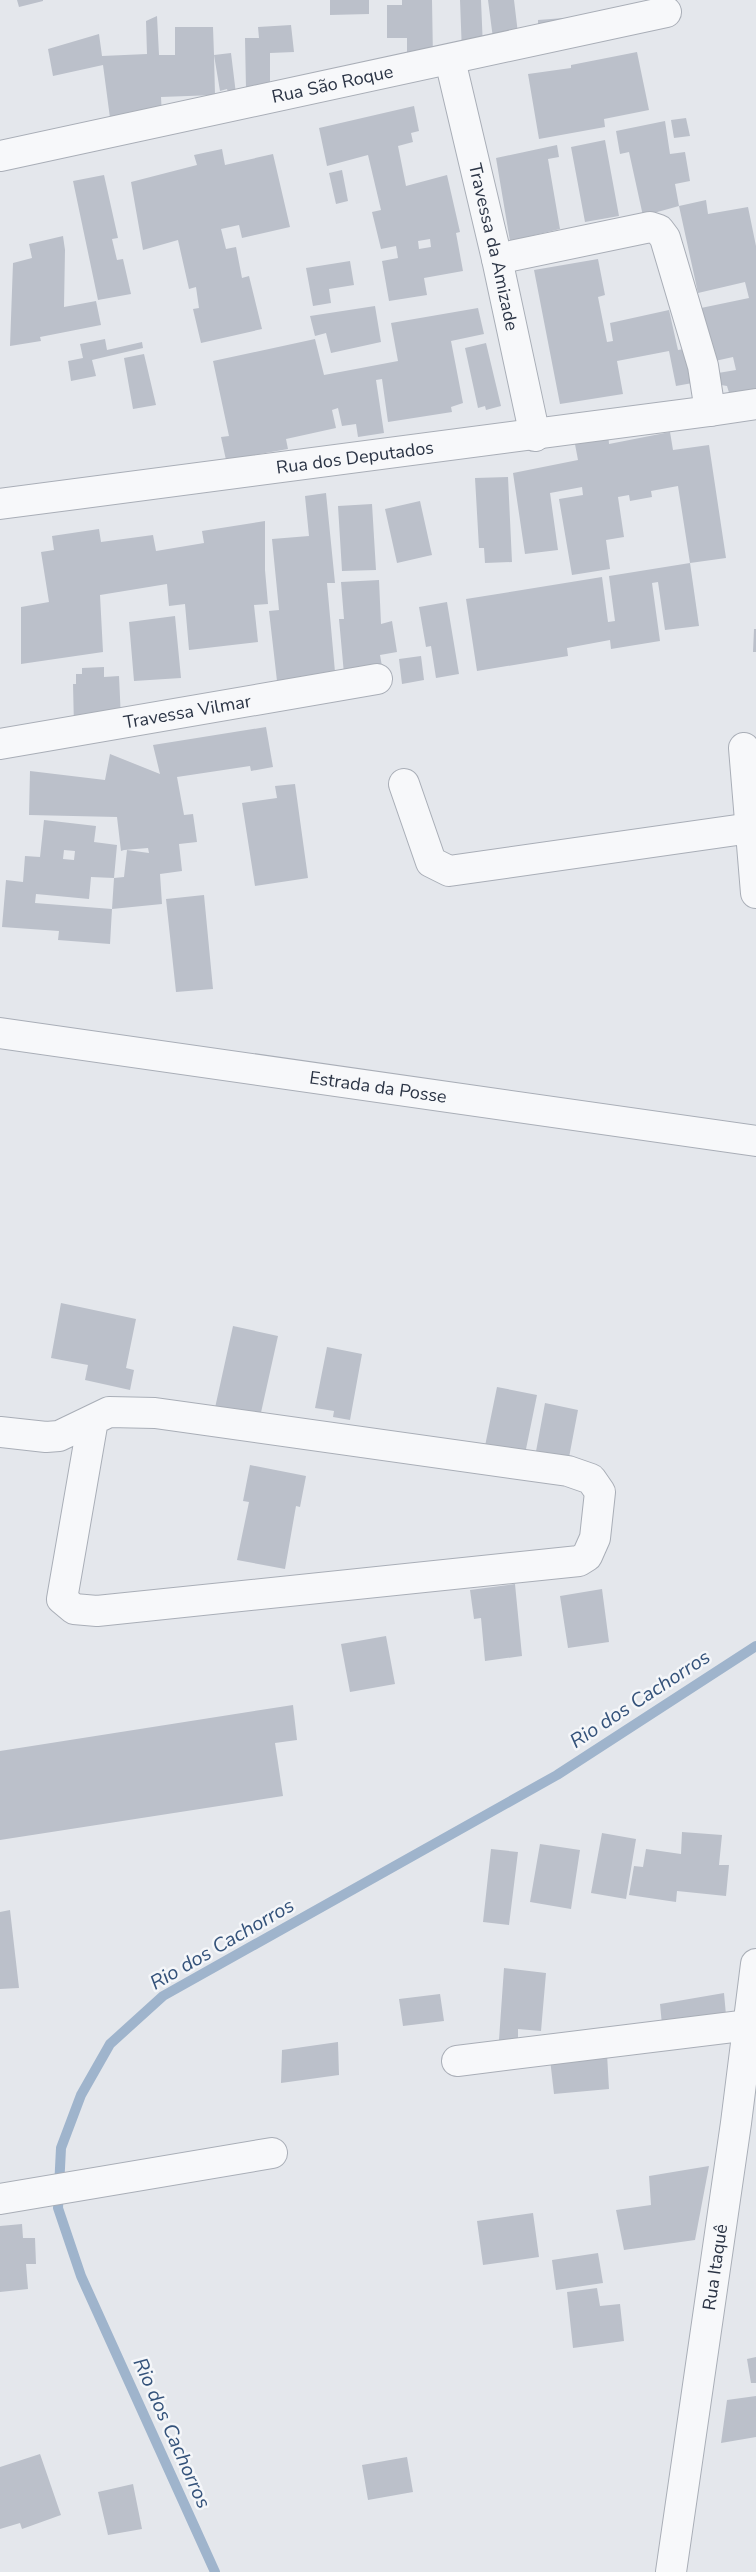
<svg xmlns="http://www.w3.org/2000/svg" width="756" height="2572" viewBox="0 0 756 2572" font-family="'Nunito Sans',sans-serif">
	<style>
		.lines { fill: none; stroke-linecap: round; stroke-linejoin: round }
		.stream { stroke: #9fb4cc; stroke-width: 10 }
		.building { fill: #bbc0ca; fill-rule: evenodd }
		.minor-casing { stroke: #a9aeb7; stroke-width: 32 }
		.minor { stroke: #f7f8fa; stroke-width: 30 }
		.labels { text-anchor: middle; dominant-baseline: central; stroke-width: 5; stroke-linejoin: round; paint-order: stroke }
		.street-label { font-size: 18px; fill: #2b3445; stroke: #f4f6f9 }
		.water-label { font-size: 20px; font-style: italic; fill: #34527a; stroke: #f4f6f9 }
	</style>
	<rect width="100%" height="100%" fill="#e4e7ec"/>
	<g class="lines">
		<path class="stream" d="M215,2572L81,2276L58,2208L61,2148L81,2095L110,2044L163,1996L557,1775L756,1646"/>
	</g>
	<path class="building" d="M17,0H43V1L19,7Z
		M330,0H369V14L330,15Z
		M402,0H432L433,59L407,58V38H387V5H402Z
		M460,0H481L483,48L462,53Z
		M488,0H514L519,42L494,46Z
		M157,16L159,55H175V27H213L214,55L231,53L236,94L229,95L227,89L220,91L214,55L215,95L161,97L162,116L110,118L103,65L53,76L48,49L99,34L102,56L147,54L146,21Z
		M564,18V31L538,35V20Z
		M291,25L294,52L270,53V88L246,89L245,38H259L258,27Z
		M637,52L649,110L604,119L605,127L539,139L528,74L571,68V65Z
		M414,106L419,131L411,133L413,142L398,146L406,186L447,175L460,232L456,233L463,271L424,278L427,295L389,301L382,261L398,258L396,246L381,249L372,212L381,210L368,155L327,166L319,128ZM430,239L431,247L419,249L418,241Z
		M686,118L690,136L674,138L671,120Z
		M665,121L670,154L685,152L690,181L675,184L679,206L643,216L629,152L620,154L616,131Z
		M605,140L619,216L585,222L571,147Z
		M557,145L559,157L548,159L560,229L510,241L496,158Z
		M222,149L225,165L273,154L290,227L242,238L239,225L221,229L226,249L236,247L242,278L249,276L262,329L201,343L193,309L199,308L196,287L189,289L178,240L143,250L131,182L197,165L194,155Z
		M342,170L348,201L336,204L329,173Z
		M104,175L118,238L112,239L117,260L123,259L131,294L98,300L73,181Z
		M706,200L708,214L748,207L756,246V393L730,396L727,386L721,385L718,373L736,370L733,357L715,361L701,308L749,298L745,282L698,293L679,206Z
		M63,236L65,250L64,307L96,301L101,325L40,337L41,341L10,346L13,263L32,258L29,244Z
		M598,259L605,295L598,297L607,342L613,341L610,323L669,310L678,350L690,348L698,382L676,386L669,351L617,361L623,394L560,404L534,270Z
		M350,261L354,285L329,289L331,303L313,306L306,268Z
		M375,306L381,342L331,353L326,333L315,336L310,316Z
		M478,308L484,334L451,341L463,403L451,407L452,412L388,422L382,379L376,380L384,433L358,437L356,424L342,426L338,408L332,410L336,428L286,439L288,449L226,460L221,437L229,436L213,361L315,339L324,375L398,361L391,323Z
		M105,339L107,350L142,342L143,348L92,360L96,376L71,381L68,361L83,358L80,344Z
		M486,343L501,406L486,410L485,406L478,408L465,348Z
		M144,354L156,405L133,409L124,358Z
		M608,432L609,444L670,432L673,450L709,445L726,558L690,563L678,486L651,491L652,497L630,501L629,495L618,497L624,537L606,540L610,569L572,575L559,499L583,495L582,487L550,493L558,550L525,554L513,473L578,460L574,439Z
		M508,477L512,562L485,563L484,548H479L475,478Z
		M326,493L335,583H327L335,672L277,681L269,611L279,610L272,539L309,536L305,496Z
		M420,501L432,555L397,563L385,509Z
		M372,504L376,570L342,571L338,506Z
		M265,521V570L268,604L254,605L258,642L189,650L185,604L169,606L167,584L100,595L103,652L21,664V607L49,602L41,552L54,550L52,536L99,529L101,542L153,535L156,551L204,543L202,531Z
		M690,563L699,626L665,630L658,582L652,583L660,641L611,649L610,640L567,648L568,656L477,671L466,599L602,577L608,622L615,621L609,576Z
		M379,580L381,624L392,621L397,652L380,655L384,678L345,685L339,619H344L341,582Z
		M447,602L459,674L436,678L431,646L426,647L419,607Z
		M175,616L181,678L134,681L129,622Z
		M754,629H756V652H753Z
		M421,656L424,680L402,684L399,659Z
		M104,667V677L119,676L121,719L74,727L73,684H76V674H82V668Z
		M266,727L273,767L251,771L250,766L177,777L184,815L193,814L197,842L179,844L182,871L160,874L162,904L112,909L114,878L91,877L89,899L36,894L35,903L112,909L110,944L58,940L59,931L2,927L6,880L23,882L25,856L40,857L44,820L96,826L94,842L117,845L114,878L124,877L127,850L149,853L148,848L124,850L121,851L117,817L29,815L30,771L105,780L110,754L160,774L153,745ZM64,850L75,851L74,860L63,859Z
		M295,784L308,878L255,886L242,803L277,798L275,786Z
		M204,895L213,989L176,992L166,899Z
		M61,1303L136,1319L126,1368L134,1370L130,1390L85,1380L88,1365L51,1358Z
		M233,1326L278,1336L258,1426L213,1417Z
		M327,1347L362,1354L350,1420L333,1417L334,1411L315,1408Z
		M497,1387L537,1395L525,1454L485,1446Z
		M545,1403L578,1410L567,1468L534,1462Z
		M250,1465L306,1476L300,1507L296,1506L285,1569L237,1560L249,1502L243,1501Z
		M515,1584L522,1656L485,1661L481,1618L474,1619L470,1590Z
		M602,1589L609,1642L568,1648L560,1596Z
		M386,1636L395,1684L350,1692L341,1644Z
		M293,1705L297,1740L275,1743L283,1796L0,1840V1751Z
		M682,1832L722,1835L719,1865H729L726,1896L677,1891L676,1902L629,1895L634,1866L643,1867L646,1849L681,1854Z
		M602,1833L636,1839L626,1899L591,1893Z
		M540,1844L580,1850L571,1909L530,1902Z
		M491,1849L518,1852L509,1925L483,1922Z
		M10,1910L19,1988L0,1989V1912Z
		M504,1968L546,1973L541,2031L518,2029V2042L499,2040Z
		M724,1993L726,2015L662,2025L660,2004Z
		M440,1994L444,2021L403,2026L399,1999Z
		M338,2042L339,2075L281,2083L282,2050Z
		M607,2054L609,2089L554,2094L550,2059Z
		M709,2166L695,2240L624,2250L616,2210L651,2205L649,2176Z
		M533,2213L539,2257L483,2265L477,2221Z
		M22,2224L23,2238H35L36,2264H26L28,2289L0,2292V2226Z
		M598,2253L603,2283L556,2290L552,2260Z
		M597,2288L600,2306L620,2304L624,2341L573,2348L567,2292Z
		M756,2357V2383H751L747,2359Z
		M756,2396V2437L721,2443L727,2400Z
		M40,2454L61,2515L22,2529L20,2523L0,2529V2467Z
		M407,2457L413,2492L368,2500L362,2465Z
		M133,2484L142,2529L108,2535L98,2492Z"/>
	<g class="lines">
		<defs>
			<g id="minor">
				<path id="s1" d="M450,60L497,259L535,436"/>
				<path id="s2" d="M0,156L666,12"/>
				<path d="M710,411L756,404"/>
				<path id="s3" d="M0,504L710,411L703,366L665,238L659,230L650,227L497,259"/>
				<path id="s4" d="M0,744L377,679"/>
				<path d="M744,748L756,893"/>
				<path d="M404,784L431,862L449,871L751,828"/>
				<path id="s5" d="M0,1033L756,1141"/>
				<path d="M0,1432L46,1437L59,1436L109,1412L155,1413L568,1471L591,1479L600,1492L595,1538L587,1556L579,1561L97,1611L74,1609L62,1599L93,1420"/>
				<path d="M457,2061L749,2025"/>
				<path d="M0,2199L272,2153"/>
				<path id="s6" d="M671,2572L736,2123L756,1964"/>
			</g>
		</defs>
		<use href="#minor" class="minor-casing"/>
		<use href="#minor" class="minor"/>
	</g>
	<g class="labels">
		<g class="street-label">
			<text stroke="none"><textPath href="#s2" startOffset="340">Rua São Roque</textPath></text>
			<text stroke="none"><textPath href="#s1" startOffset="192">Travessa da Amizade</textPath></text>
			<text stroke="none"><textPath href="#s3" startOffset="358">Rua dos Deputados</textPath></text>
			<text stroke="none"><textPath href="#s4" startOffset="190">Travessa Vilmar</textPath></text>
			<text stroke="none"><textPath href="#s5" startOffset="382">Estrada da Posse</textPath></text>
			<text stroke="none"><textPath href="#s6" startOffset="308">Rua Itaquê</textPath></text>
		</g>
		<g class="water-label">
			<text transform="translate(640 1699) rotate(-33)">Rio dos Cachorros</text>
			<text transform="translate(222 1944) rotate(-30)">Rio dos Cachorros</text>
			<text transform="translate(172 2433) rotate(66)">Rio dos Cachorros</text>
		</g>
	</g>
</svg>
